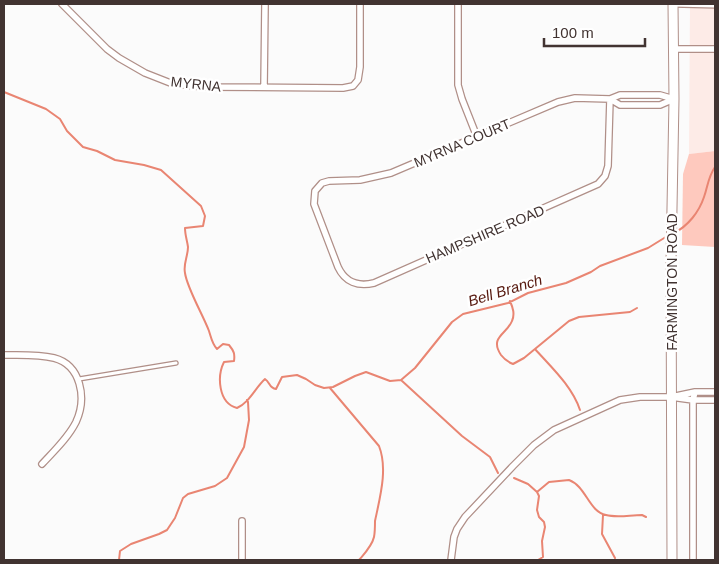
<svg xmlns="http://www.w3.org/2000/svg" width="719" height="564" viewBox="0 0 719 564" font-family="Arial,sans-serif">
	<style>
		.built { fill: #fdebe7 }
		.green { fill: #fec9be }
		.lines { fill: none; stroke-linecap: round; stroke-linejoin: round }
		.stream { stroke: #e98572; stroke-width: 2 }
		.lane-casing { stroke: #b08f88; stroke-width: 5.5 }
		.street-casing { stroke: #b08f88; stroke-width: 8 }
		.secondary-casing { stroke: #b08f88; stroke-width: 11 }
		.lane { stroke: #fff; stroke-width: 3 }
		.street { stroke: #fff; stroke-width: 5.5 }
		.secondary { stroke: #fff; stroke-width: 9 }
		.labels { text-anchor: middle; dominant-baseline: central; stroke-width: 5; stroke-linejoin: round; paint-order: stroke }
		.street-label { font-size: 14px; fill: #413331; stroke: #fff }
		.water-label { font-size: 15px; font-style: italic; fill: #56180e; stroke: #fff }
	</style>
	<rect width="100%" height="100%" fill="#fbfbfb"/>
	<path class="built" d="M690,4H715V151L689,154Z"/>
	<path class="green" d="M715,151V247L682,245L683,174L689,154Z"/>
	<g class="lines">
		<path class="stream" d="M4,92L46,109L60,119L67,131L83,147L97,151L115,160L144,165L161,170L201,206L205,216L203,226L185,228C185,235 187,240 188,247C188,256 183,264 185,273C187,288 203,315 209,331C211,337 212,344 217,349L223,344L229,345C234,351 235,354 234,361L224,362C217,376 218,403 237,408C250,402 255,388 265,379C270,382 269,388 276,389L282,377L297,375L306,379L315,385L324,388L333,387L355,376L366,372L390,381L401,380L415,368L452,322L463,314L508,303L528,293L566,283L591,272L600,266L648,248L669,235
			M674,233C688,226 699,212 704,197C708,186 708,177 715,167
			M510,301C513,308 515,314 512,321C507,334 489,337 501,355C504,359 508,362 513,364L524,358L569,321L579,317L630,312L637,308
			M535,349C551,367 572,386 580,410
			M401,380L462,436L490,457L498,473
			M330,388L379,446C388,469 380,497 375,521C375,526 375,532 374,537C372,546 365,553 359,560
			M514,478L528,484L537,492L539,496L537,510L539,517L544,522L545,527L542,541L543,557L538,560
			M537,492L549,482L569,480C586,486 589,512 606,515C617,518 630,515 642,515L646,517
			M603,515L602,534L615,558
			M119,560L120,551L131,544L159,534L167,530L175,518L183,498L188,494L215,486L227,478L244,447L249,420L248,402L247,400"/>
		<defs>
			<path id="lane" d="M673,5L715,6
				M79,379L176,363"/>
			<path id="street" d="M62,4L107,49L119,58L145,73L173,84L206,87L343,88L353,86L358,80L360,67V4
				M458,4V85L462,99L477,137
				M672,49H715
				M264,87L265,4
				M620,95H660L674,99L660,105H620L610,99Z
				M575,98L610,99L608,166L605,176L598,184L374,283C358,287 345,282 338,267L314,204L315,191L322,183L329,181L360,180L391,173L558,102Z
				M4,355C20,355 38,354 54,358C81,365 87,398 76,422C68,438 54,451 42,464
				M676,396L695,392H715
				M242,521V560
				M451,560L454,537L457,529L465,517L513,466L534,445L554,430L620,400L640,397H671L693,400H715
				M693,560V400L695,392"/>
			<path id="secondary" d="M672,560L671,262L674,99L673,4"/>
		</defs>
		<use href="#lane" class="lane-casing"/>
		<use href="#street" class="street-casing"/>
		<use href="#secondary" class="secondary-casing"/>
		<use href="#lane" class="lane"/>
		<use href="#street" class="street"/>
		<use href="#secondary" class="secondary"/>
	</g>
	<g class="labels">
		<g class="street-label">
			<text transform="translate(196 84) rotate(6)">MYRNA</text>
			<text transform="translate(462 143) rotate(-23)">MYRNA COURT</text>
			<text transform="translate(485 234) rotate(-23)">HAMPSHIRE ROAD</text>
			<text transform="translate(672 282) rotate(-90)">FARMINGTON ROAD</text>
		</g>
		<g class="water-label">
			<text transform="translate(505 290) rotate(-17)">Bell Branch</text>
		</g>
	</g>
	<rect width="719" height="564" fill="none" stroke="#413331" stroke-width="10"/>
	<path d="M544 38v8h101v-8" fill="none" stroke="#413331" stroke-width="2.5"/>
	<text x="552" y="38" font-size="15" fill="#413331" stroke="#ffffff" stroke-width="4" paint-order="stroke">100 m</text>
</svg>
